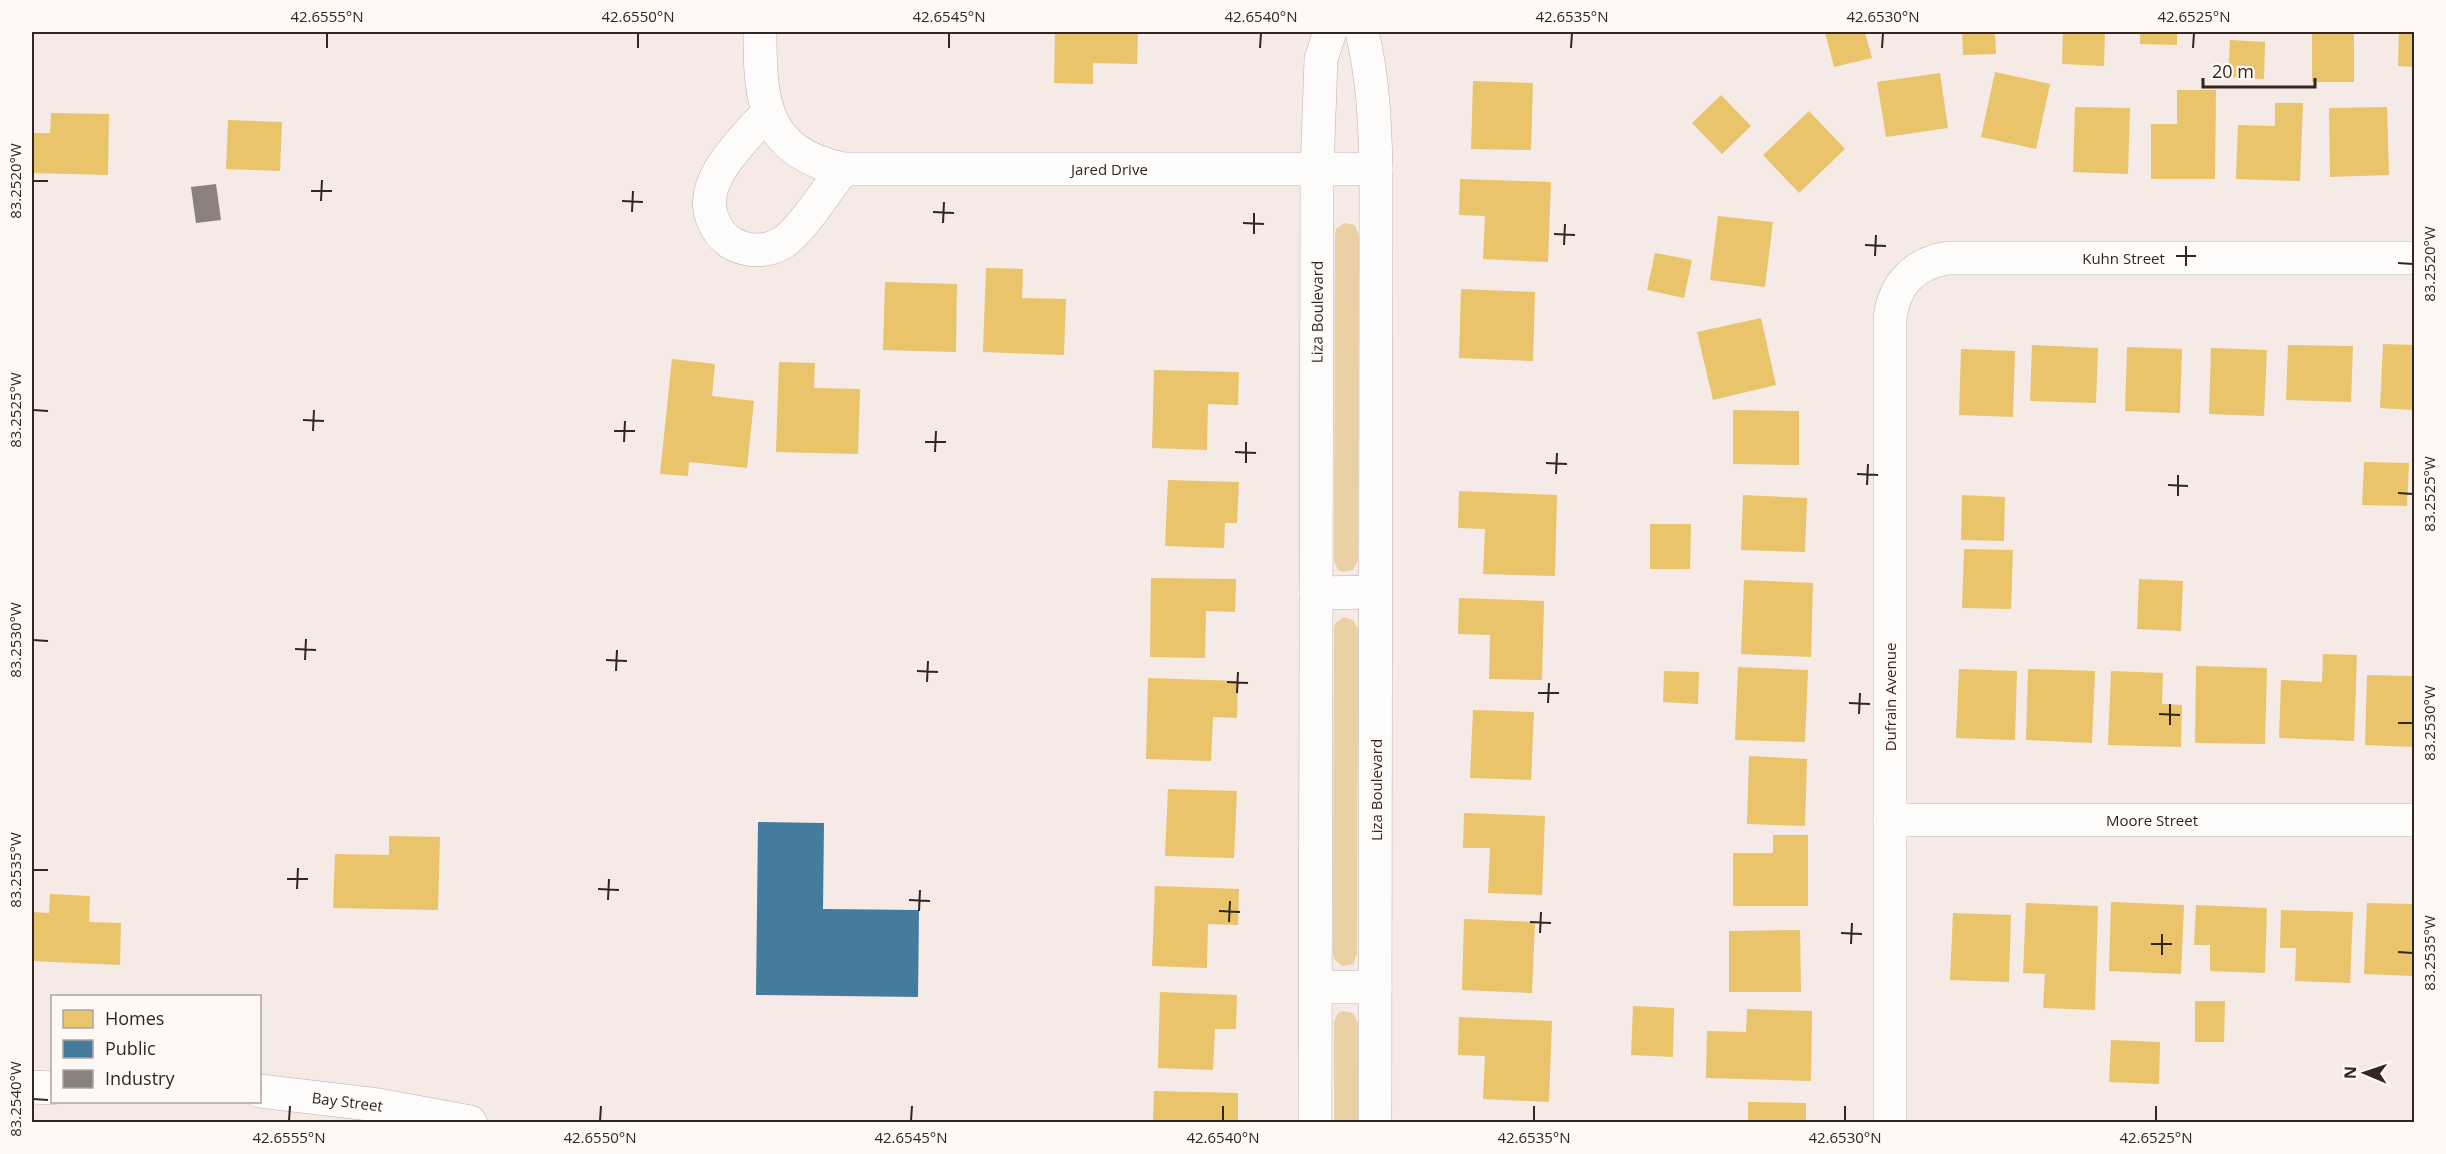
<svg xmlns="http://www.w3.org/2000/svg" width="2446" height="1154" viewBox="0 0 2446 1154" font-family="'Open Sans',sans-serif">
	<style>
		.green { fill: #ebd0a5 }
		.homes { fill: #e9c46a }
		.public { fill: #457b9d }
		.industry { fill: #8a817c }
		.lines { fill: none; stroke-linecap: round; stroke-linejoin: round }
		.street-casing { stroke: #bbb0ab; stroke-width: 34 }
		.street { stroke: #fefcfb; stroke-width: 33 }
		.ticks { fill: none; stroke: #332621; stroke-width: 2 }
		.labels { text-anchor: middle; dominant-baseline: central; stroke-width: 6; stroke-linejoin: round; paint-order: stroke }
		.street-label { font-size: 15px; fill: #332621; stroke: #fff8f5 }
		.neatline { fill: none; stroke: #332621; stroke-width: 2 }
		.ticks-label { font-size: 15px; text-anchor: middle; fill: #332621 }
	</style>
	<rect width="100%" height="100%" fill="#f5eae5"/>
	<path class="green" d="M1344,223L1355,225L1359,235L1358,560L1353,570L1343,572L1338,570L1334,561L1335,235L1336,229Z
		M1343,617L1353,620L1358,629L1357,954L1353,964L1342,966L1335,960L1333,955L1334,629L1335,624Z
		M1343,1011L1353,1013L1358,1023V1122H1334V1022L1338,1013Z"/>
	<path class="homes" d="M1055,32H1138L1137,64L1093,63V84L1054,83Z
		M1825,32H1865L1872,58L1834,67Z
		M1962,32H1995L1996,54L1963,55Z
		M2063,32H2105L2104,66L2062,64Z
		M2140,32H2177V45L2140,44Z
		M2312,32H2354V82H2312Z
		M2399,32H2414V67L2398,66Z
		M2230,40L2265,42L2264,79L2228,77Z
		M1995,72L2050,84L2036,149L1981,137Z
		M1940,73L1948,128L1886,137L1877,82Z
		M1473,81L1533,83L1531,150L1471,149Z
		M2177,90H2216L2215,179H2151V124H2177Z
		M1721,95L1751,126L1722,154L1692,123Z
		M2275,103H2303L2300,181L2236,179L2238,125L2275,126Z
		M2075,107L2130,108L2128,174L2073,172Z
		M2387,107L2389,175L2330,177L2329,108Z
		M1809,111L1845,149L1799,193L1763,155Z
		M51,113L109,114L108,175L32,173V133H50Z
		M228,120L282,122L280,171L226,169Z
		M1460,179L1551,182L1548,262L1483,259L1485,216L1459,215Z
		M1718,216L1773,222L1765,287L1710,280Z
		M1655,253L1692,260L1684,298L1647,290Z
		M986,268L1023,269L1022,298L1066,299L1064,355L983,352Z
		M885,282L957,284L956,352L883,350Z
		M1461,289L1535,292L1533,361L1459,358Z
		M1761,318L1776,385L1713,400L1697,332Z
		M2383,344L2414,345V410L2380,408Z
		M2032,345L2098,348L2096,403L2030,401Z
		M2288,345L2353,346L2351,402L2286,400Z
		M2127,347L2182,349L2180,413L2125,411Z
		M2211,348L2267,350L2264,416L2209,414Z
		M1961,349L2015,351L2013,417L1959,415Z
		M672,359L715,364L712,396L754,401L747,468L689,462L688,476L660,474Z
		M779,362L815,363L814,388L860,389L858,454L776,452Z
		M1154,370L1239,372L1238,405L1208,404L1207,450L1152,448Z
		M1733,410L1799,411V465L1733,464Z
		M2364,462L2409,463L2407,506L2362,505Z
		M1168,480L1239,482L1237,523H1225L1224,548L1165,546Z
		M1459,491L1557,495L1555,576L1483,574L1485,529L1458,528Z
		M1743,495L1807,498L1805,552L1741,550Z
		M1962,495L2005,497L2004,541L1961,540Z
		M1650,524H1691L1690,569H1650Z
		M1964,549L2013,550L2011,609L1962,608Z
		M1151,578L1236,579L1235,612L1206,611L1205,658L1150,657Z
		M2139,579L2183,581L2181,631L2137,629Z
		M1744,580L1813,583L1811,657L1741,654Z
		M1459,598L1544,601L1542,680L1489,679L1490,635L1458,634Z
		M2323,654L2357,655L2354,741L2279,738L2281,680L2322,682Z
		M2196,666L2267,668L2265,744L2195,743Z
		M1738,667L1808,670L1805,742L1735,740Z
		M1959,669L2017,671L2015,740L1956,738Z
		M2028,669L2095,671L2092,743L2026,740Z
		M1664,671L1699,672L1698,704L1663,702Z
		M2111,671L2163,673L2162,704L2182,705L2181,747L2108,745Z
		M2367,675L2414,676V747L2365,745Z
		M1148,678L1238,681L1237,718L1213,717L1211,761L1146,759Z
		M1473,710L1534,712L1531,780L1470,778Z
		M1749,756L1807,759L1805,826L1747,824Z
		M1168,789L1237,791L1234,858L1165,856Z
		M1464,813L1545,816L1542,895L1488,893L1490,848H1463Z
		M1773,835H1808V906H1733V853H1773Z
		M389,836L440,837L438,910L333,908L335,854L389,855Z
		M1155,886L1239,889L1238,925L1208,924L1207,968L1152,966Z
		M50,894L90,896L89,922L121,923L120,965L32,961V912L49,913Z
		M2111,902L2184,905L2181,974L2109,971Z
		M2026,903L2098,906L2095,1010L2043,1008L2045,974L2023,973Z
		M2367,903L2414,904V976L2364,974Z
		M2196,905L2267,908L2265,973L2210,971V945H2194Z
		M2281,910L2353,912L2350,983L2295,981L2296,948H2280Z
		M1953,913L2011,915L2009,982L1950,980Z
		M1464,919L1535,922L1532,993L1462,990Z
		M1800,930L1801,992H1729V931Z
		M1160,992L1237,995L1236,1029H1215L1213,1070L1158,1068Z
		M2195,1001H2225L2224,1042H2195Z
		M1633,1006L1674,1008L1673,1057L1631,1055Z
		M1747,1009L1812,1011L1811,1081L1706,1078L1707,1031L1746,1032Z
		M1459,1017L1552,1021L1549,1102L1483,1099L1485,1056L1458,1055Z
		M2111,1040L2160,1042L2159,1084L2109,1082Z
		M1154,1091L1238,1093V1122H1153Z
		M1748,1102L1806,1103V1122H1748Z"/>
	<path class="public" d="M758,822L824,823L823,909L919,910L918,997L756,995Z"/>
	<path class="industry" d="M216,184L221,220L196,223L191,187Z"/>
	<g class="lines">
		<defs>
			<g id="street">
				<path id="s1" d="M760,32C760,101 763,152 843,169H1376"/>
				<path d="M1362,32C1373,77 1375,123 1376,169L1375,1122"/>
				<path d="M768,112C744,140 696,181 713,220C717,230 724,239 733,244C749,252 767,252 782,243C801,232 828,188 843,169"/>
				<path d="M1316,593L1376,592"/>
				<path id="s2" d="M1890,820H2414"/>
				<path d="M1316,987H1375"/>
				<path d="M32,1087L52,1088"/>
				<path id="s3" d="M260,1091L378,1105L470,1122"/>
				<path id="s4" d="M1315,1122L1317,170L1321,59L1330,32"/>
				<path id="s5" d="M1890,1122V318C1894,285 1914,263 1948,258H2414"/>
			</g>
		</defs>
		<use href="#street" class="street-casing"/>
		<use href="#street" class="street"/>
	</g>
	<path class="ticks" d="M327,48V33M638,48V33M949,48V33M1260,48L1261,33M1571,48L1572,33M1882,48L1883,33M2193,48L2194,33M33,181H48M311,191H332M321,201L322,180M622,201L643,202M632,212L633,191M933,212L954,213M943,223L944,202M1243,223L1264,224M1254,234V213M1554,234L1575,235M1564,245L1565,224M1865,245L1886,246M1875,256L1876,235M2176,256H2196M2398,263L2413,264M2186,266V246M33,410L48,411M303,420L324,421M313,431L314,410M614,431H635M624,442L625,421M925,442H946M935,452L936,431M1235,452L1256,453M1246,463V442M1546,463L1567,464M1556,474L1557,453M1857,474L1878,475M1867,485L1868,464M2168,485L2188,486M2398,493L2413,494M2178,496V475M33,640L48,641M295,649L316,650M305,660L306,639M606,660L627,661M616,671L617,650M917,671L938,672M927,682L928,661M1227,682L1248,683M1237,693L1238,672M1538,693H1559M1548,703L1549,683M1849,703L1870,704M1859,714L1860,693M2159,714L2180,715M2398,723H2413M2170,725V704M33,870H48M287,879H308M297,889L298,868M598,889L619,890M608,900L609,879M909,900L930,901M919,911L920,890M1219,911L1240,912M1229,922L1230,901M1530,922L1551,923M1540,933L1541,912M1841,933L1862,934M1851,944L1852,923M2151,944H2172M2398,952L2413,953M2162,955V934M33,1099L48,1100M289,1121L290,1106M600,1121L601,1106M911,1121L912,1106M1223,1121V1106M1534,1121V1106M1845,1121V1106M2156,1121V1106"/>
	<g class="labels">
		<g class="street-label">
			<text stroke="none"><textPath href="#s1" startOffset="446">Jared Drive</textPath></text>
			<text stroke="none"><textPath href="#s5" startOffset="1070">Kuhn Street</textPath></text>
			<text stroke="none"><textPath href="#s4" startOffset="810">Liza Boulevard</textPath></text>
			<text transform="translate(1890 697) rotate(-90)">Dufrain Avenue</text>
			<text transform="translate(1376 790) rotate(-90)">Liza Boulevard</text>
			<text stroke="none"><textPath href="#s2" startOffset="262">Moore Street</textPath></text>
			<text stroke="none"><textPath href="#s3" startOffset="88">Bay Street</textPath></text>
		</g>
	</g>
	<rect width="2446" height="1154" fill="none" stroke="#fff8f5" stroke-width="66"/>
	<rect x="51" y="995" width="210" height="108" fill="#fff8f5" stroke="#ada4a0" stroke-width="1.5"/>
	<rect x="63" y="1010" width="30" height="18" fill="#e9c46a" stroke="#ada4a0" stroke-width="1.5"/>
	<text x="105" y="1025" font-size="18" fill="#332621">Homes</text>
	<rect x="63" y="1040" width="30" height="18" fill="#457b9d" stroke="#ada4a0" stroke-width="1.5"/>
	<text x="105" y="1055" font-size="18" fill="#332621">Public</text>
	<rect x="63" y="1070" width="30" height="18" fill="#8a817c" stroke="#ada4a0" stroke-width="1.5"/>
	<text x="105" y="1085" font-size="18" fill="#332621">Industry</text>
	<g transform="translate(2365 1073) rotate(272)" stroke="#fff8f5" stroke-width="4.5" paint-order="stroke">
	<path d="M0-4.5L10 22L0 15L-10 22Z" fill="#332621"/>
	<text y="-9" font-size="16" font-weight="bold" text-anchor="middle" fill="#332621">N</text>
	</g>
	<path d="M2203 78v9h112v-9" fill="none" stroke="#332621" stroke-width="3"/>
	<text x="2212" y="78" font-size="18" fill="#332621" stroke="#fff8f5" stroke-width="4.5" paint-order="stroke">20 m</text>
	<rect x="33" y="33" width="2380" height="1088" class="neatline"/>
	<g class="ticks-label">
		<text x="327" y="22">42.6555°N</text>
		<text x="638" y="22">42.6550°N</text>
		<text x="949" y="22">42.6545°N</text>
		<text x="1261" y="22">42.6540°N</text>
		<text x="1572" y="22">42.6535°N</text>
		<text x="1883" y="22">42.6530°N</text>
		<text x="2194" y="22">42.6525°N</text>
		<text transform="translate(16 181) rotate(-90)" y="5">83.2520°W</text>
		<text transform="translate(2430 264) rotate(-90)" y="5">83.2520°W</text>
		<text transform="translate(16 410) rotate(-90)" y="5">83.2525°W</text>
		<text transform="translate(2430 494) rotate(-90)" y="5">83.2525°W</text>
		<text transform="translate(16 640) rotate(-90)" y="5">83.2530°W</text>
		<text transform="translate(2430 723) rotate(-90)" y="5">83.2530°W</text>
		<text transform="translate(16 870) rotate(-90)" y="5">83.2535°W</text>
		<text transform="translate(2430 953) rotate(-90)" y="5">83.2535°W</text>
		<text transform="translate(16 1099) rotate(-90)" y="5">83.2540°W</text>
		<text x="289" y="1143">42.6555°N</text>
		<text x="600" y="1143">42.6550°N</text>
		<text x="911" y="1143">42.6545°N</text>
		<text x="1223" y="1143">42.6540°N</text>
		<text x="1534" y="1143">42.6535°N</text>
		<text x="1845" y="1143">42.6530°N</text>
		<text x="2156" y="1143">42.6525°N</text>
	</g>
</svg>
